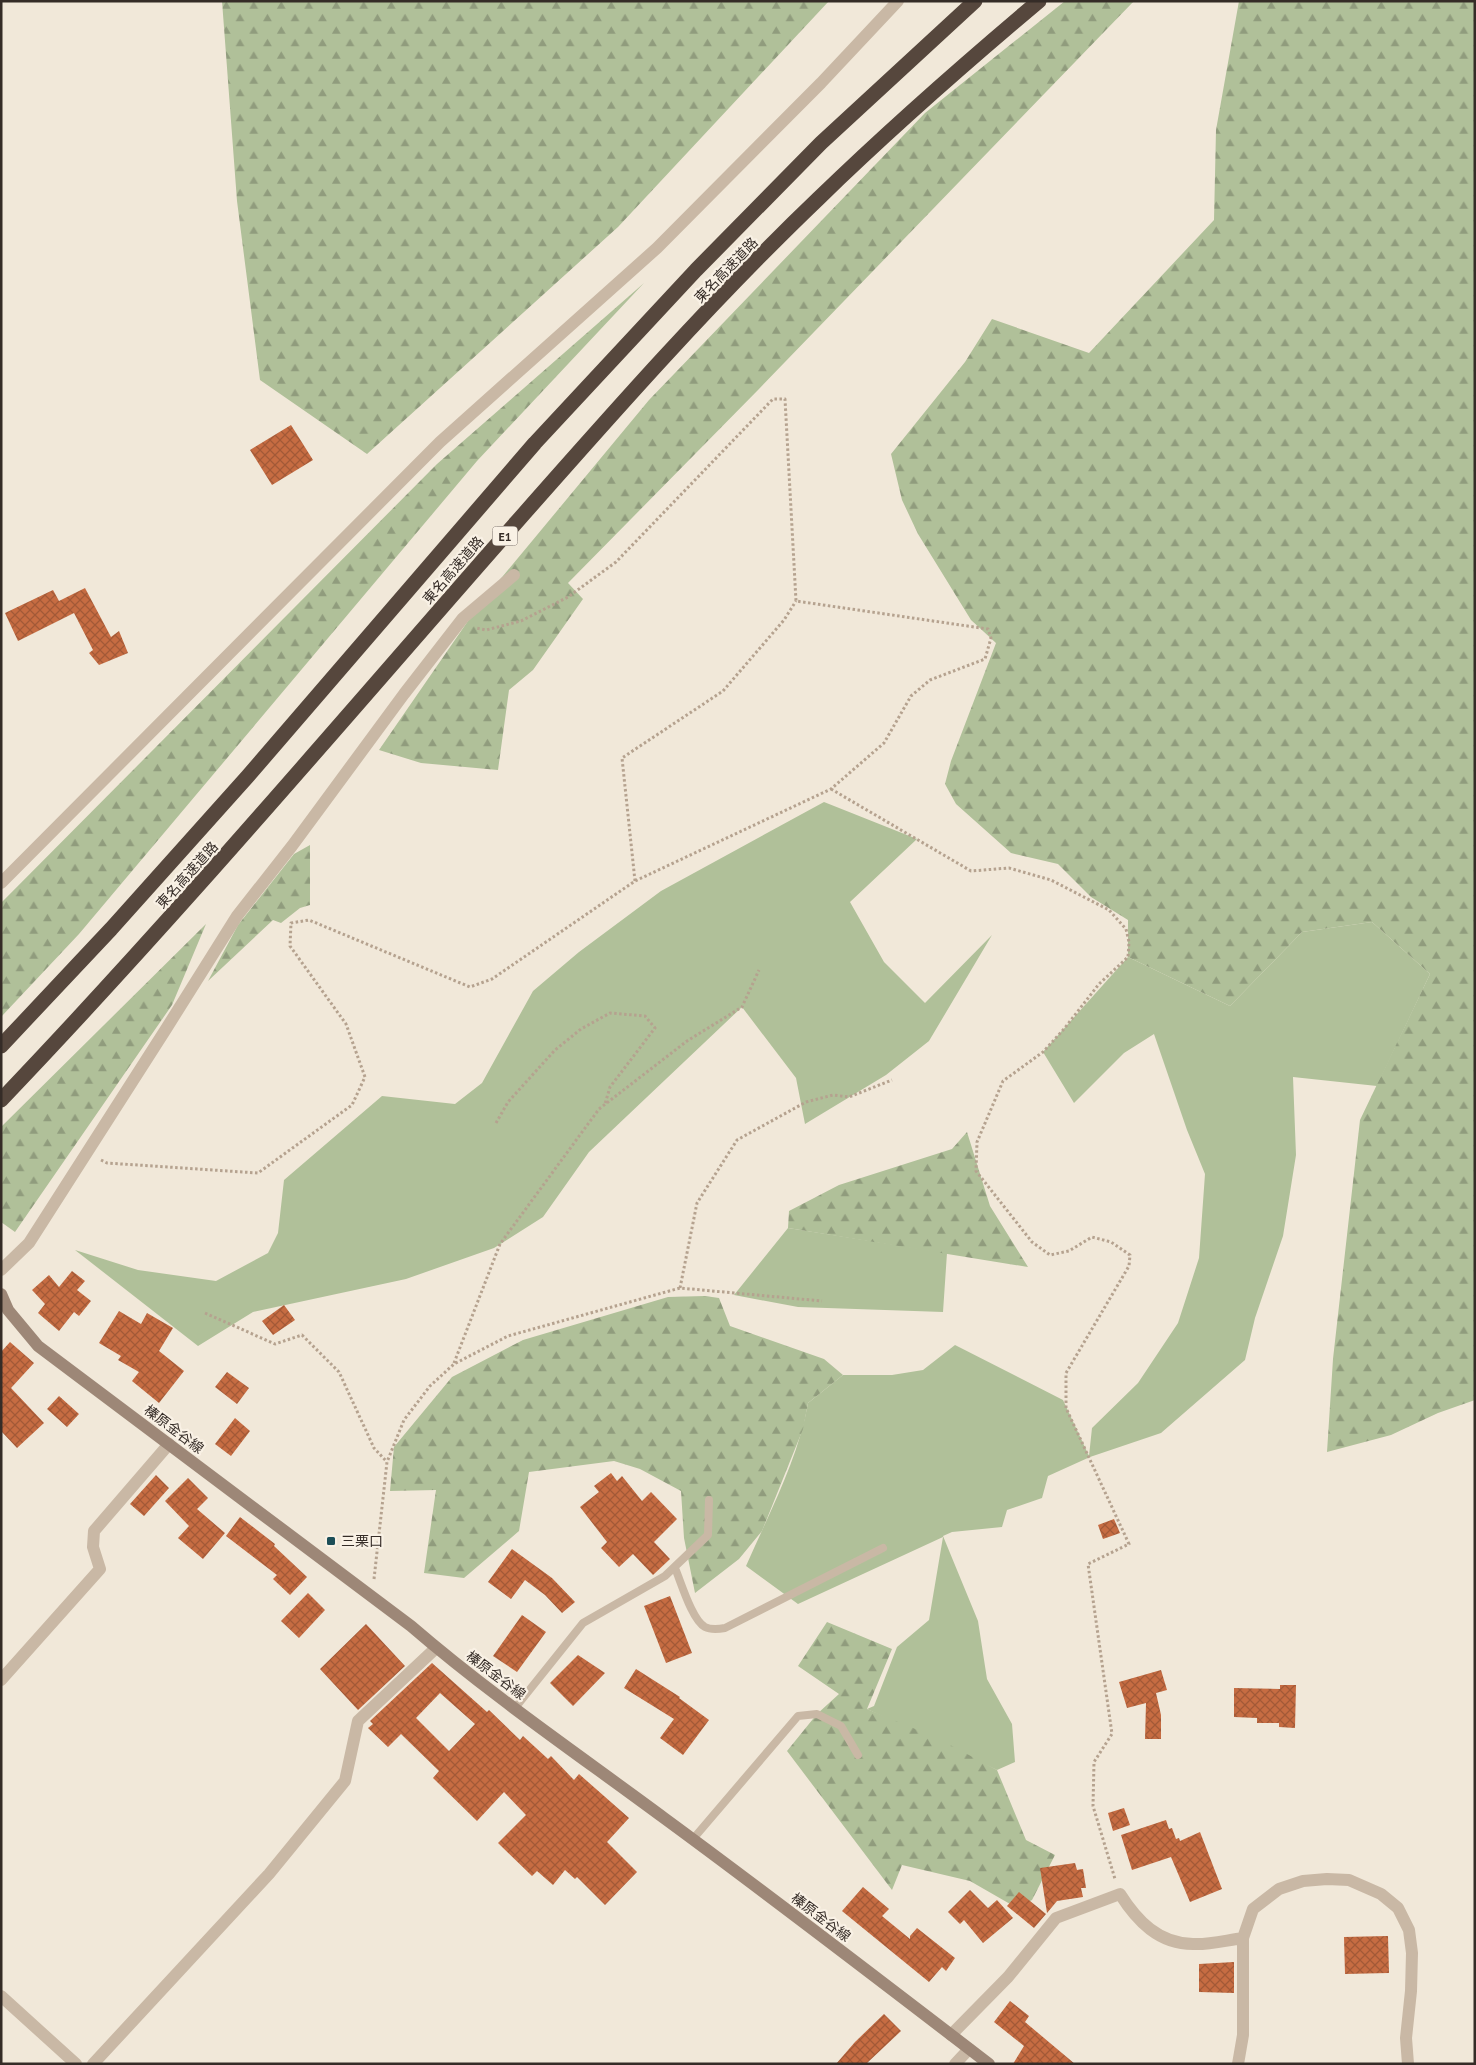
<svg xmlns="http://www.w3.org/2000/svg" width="1476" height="2065" viewBox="0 0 1476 2065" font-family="'PT Sans','Noto Sans JP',sans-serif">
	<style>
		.green { fill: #b0c099 }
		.forest { fill: url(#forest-firs) }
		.building { fill: url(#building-cross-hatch); fill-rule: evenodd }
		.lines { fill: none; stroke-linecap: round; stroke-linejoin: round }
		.path { stroke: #b5a28f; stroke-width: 3; stroke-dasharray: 2.5 2.5; stroke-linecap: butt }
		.service { stroke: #c9b8a5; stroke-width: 8 }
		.minor { stroke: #c9b8a5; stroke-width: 12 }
		.secondary { stroke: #9d8777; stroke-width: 12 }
		.motorway { stroke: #56473d; stroke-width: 15 }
		.poi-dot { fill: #1c4e57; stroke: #f9f1e5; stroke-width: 2 }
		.labels { text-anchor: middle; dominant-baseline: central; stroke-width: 4.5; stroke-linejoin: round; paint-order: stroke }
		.shield { fill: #f9f1e5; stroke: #706760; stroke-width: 1 }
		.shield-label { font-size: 12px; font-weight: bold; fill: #352c27 }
		.street-label { font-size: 14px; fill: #352c27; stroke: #f9f1e5 }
		.poi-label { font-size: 14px; fill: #352c27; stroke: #f9f1e5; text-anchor: start }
	</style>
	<defs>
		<pattern id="forest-firs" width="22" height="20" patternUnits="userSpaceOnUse" patternTransform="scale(1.25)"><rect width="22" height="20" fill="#b0c099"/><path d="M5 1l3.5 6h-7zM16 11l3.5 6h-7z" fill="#909c7d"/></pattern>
		<pattern id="building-cross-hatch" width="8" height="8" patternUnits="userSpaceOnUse" patternTransform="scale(1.25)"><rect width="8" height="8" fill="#c66c42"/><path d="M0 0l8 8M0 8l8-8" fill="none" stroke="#a25937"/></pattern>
	</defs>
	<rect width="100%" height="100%" fill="#f1e8d9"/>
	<path class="green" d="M824,802L917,839L850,902L884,962L925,1003L992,935L929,1041L886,1075L805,1124L796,1078L742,1007L589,1152L543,1217L494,1248L406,1279L253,1312L198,1346L75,1250L138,1270L216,1281L268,1253L278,1233L284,1180L382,1096L455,1104L482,1083L533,991L579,952L661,891Z
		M1372,922L1430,974L1377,1086L1293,1077L1296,1155L1283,1236L1255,1318L1245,1360L1161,1433L1090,1457L1048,1476L1042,1498L1007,1510L1002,1527L952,1532L943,1536L978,1621L987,1679L1012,1724L1015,1762L997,1770L867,1709L874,1706L897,1647L929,1620L943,1537L798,1604L746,1566C769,1513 798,1460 808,1403L843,1375H892L923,1370L955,1345L1063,1400L1089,1456L1092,1428L1138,1383L1178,1323L1199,1258L1205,1174L1187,1130L1154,1034L1124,1053L1074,1103L1043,1052L1128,957L1230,1006L1302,932Z
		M788,1228L947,1253L943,1312L798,1307L734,1295Z"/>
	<path class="forest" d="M222,1H829L618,227L367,454L260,380L237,201Z
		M1065,1H1134L758,390L568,583L583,599L533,670L509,690L498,770L421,763L379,750L479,605L649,400L925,113Z
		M1239,1H1475V1400L1438,1413L1391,1435L1327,1452L1333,1359L1360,1120L1430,974L1372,922L1302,932L1230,1006L1128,957V920L1091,897L1058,864L1011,853L956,804L945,784L951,761L996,643L971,620L918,534L902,500L891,454L965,362L992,319L1089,353L1214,220L1216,130Z
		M644,283L477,461L79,934L1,1017V903L437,464Z
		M310,845V905L300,908L281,923L273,920L208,981L238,925L294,854Z
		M206,924L172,1005L15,1232L1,1222V1127Z
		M967,1132L990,1206L1028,1267L788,1228L789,1211L839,1185L952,1149Z
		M705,1296L719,1298L730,1326L824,1359L843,1375L808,1403L803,1429L762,1531L739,1559L695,1593L684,1538L681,1491L640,1469L614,1461L529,1472L519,1531L464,1578L424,1573L436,1490L390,1491L394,1447L452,1377L523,1340L668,1297Z
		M827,1622L892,1649L867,1709L937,1738L997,1770L1026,1840L1055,1855L1032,1900L1017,1908L970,1881L902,1865L892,1890L787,1751L817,1714L839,1694L798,1666Z"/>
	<path class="building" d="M291,425L313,460L272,485L250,450Z
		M85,588L111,637L119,631L128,653L99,665L89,653L93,650L74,613L18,641L5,613L53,590L59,601Z
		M72,1271L85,1281L77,1290L91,1301L79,1316L74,1312L59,1331L38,1313L45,1304L32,1290L49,1275L59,1287Z
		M284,1305L295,1320L273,1335L262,1321Z
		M119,1311L141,1324L147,1313L173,1328L159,1351L184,1371L159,1403L132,1381L139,1372L118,1360L121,1356L99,1343Z
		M10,1342L34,1363L11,1388L44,1423L17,1448L1,1431V1352Z
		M227,1372L249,1388L237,1404L215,1387Z
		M59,1396L79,1414L67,1427L47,1409Z
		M235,1418L250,1431L231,1456L215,1444Z
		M611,1473L617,1481L622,1476L642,1501L651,1492L677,1519L654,1542L670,1559L653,1575L633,1554L619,1567L601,1548L607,1542L580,1507L599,1492L594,1486Z
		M156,1475L169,1488L144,1516L130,1504Z
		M188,1478L208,1498L197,1509L225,1533L203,1559L178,1538L189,1526L165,1501Z
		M240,1517L275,1544L274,1546L307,1577L290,1595L273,1579L277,1575L226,1536Z
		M1114,1519L1120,1533L1103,1539L1098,1525Z
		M512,1549L552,1578L575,1602L562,1613L545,1595L525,1580L511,1599L488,1582Z
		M308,1593L325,1610L299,1638L281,1621Z
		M670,1596L692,1653L666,1663L644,1606Z
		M522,1615L546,1632L517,1672L493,1656Z
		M366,1624L405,1666L358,1710L320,1669Z
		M578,1655L605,1673L573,1706L550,1683Z
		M432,1663L487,1712L489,1710L520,1740L523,1736L548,1759L551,1756L574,1780L579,1774L629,1818L607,1842L637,1872L605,1905L577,1877L575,1879L565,1870L553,1885L537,1871L532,1876L498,1843L526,1815L504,1792L477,1821L433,1778L439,1771L401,1734L388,1747L368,1728L373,1724L370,1721ZM440,1693L475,1724L449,1751L416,1718Z
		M636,1669L680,1697L679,1698L709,1720L683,1755L660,1738L674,1719L624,1688Z
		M1161,1670L1167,1690L1156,1693L1161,1715V1739H1145L1146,1703L1127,1708L1119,1682Z
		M1280,1685H1296L1295,1728L1279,1727V1723H1257V1718L1234,1717V1688L1280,1689Z
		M1124,1808L1130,1825L1113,1831L1108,1813Z
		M1166,1820L1169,1829L1172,1828L1176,1839L1179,1838L1180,1841L1200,1832L1222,1889L1190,1902L1171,1857L1132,1870L1121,1835Z
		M1075,1863L1077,1870L1083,1869L1086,1888H1081L1083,1897L1057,1901L1047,1913L1040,1868Z
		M863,1887L889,1909L882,1916L910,1939V1936L917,1928L955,1958L946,1971L942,1967L929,1982L842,1911Z
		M970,1890L988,1908L997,1900L1013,1918L983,1943L964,1920L960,1924L948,1912Z
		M1019,1892L1046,1914L1034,1928L1007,1906Z
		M1388,1936L1389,1973L1345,1974L1344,1937Z
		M1234,1962V1993L1199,1992V1964Z
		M1010,2001L1029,2016L1025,2022L1075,2064H1013L1024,2046L994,2022Z
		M884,2014L901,2031L866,2064H836L855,2042Z"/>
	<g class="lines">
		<path class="path" d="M831,789L971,871L1009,868L1051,880L1109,910L1126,929L1129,942L1128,957L1099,984L1064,1029L1043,1052L1003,1081L977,1142L976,1171L1032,1242L1050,1255L1069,1251L1092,1237L1111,1242L1130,1255L1129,1266L1066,1373V1408L1129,1544L1088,1564L1112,1734L1094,1762L1093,1806L1115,1879
			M635,881L622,758L723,691L784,620L796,601
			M496,1123L508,1102L555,1050L581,1029L610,1013L645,1016L655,1028L610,1087L605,1104
			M101,1160L107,1163L258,1173L352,1105L365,1077L346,1024L290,946L291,923L309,920L470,987L492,979L635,881L831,789L884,743L911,696L930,680L985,659L991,638L988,629L796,601L785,399H773L616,562L568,597L521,621L486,630L476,628
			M680,1288L697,1203L737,1140L806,1102L833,1095L849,1097L892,1080
			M205,1313L275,1344L302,1335L339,1372L374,1448L387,1462
			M454,1363L500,1244L599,1109L687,1041L742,1007L759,970
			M374,1579L387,1462L404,1420L430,1386L454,1364L508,1336L680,1288L822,1301"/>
		<path class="service" d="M675,1568C681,1582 692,1620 705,1627C711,1630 719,1629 725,1628L883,1548
			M515,1708L583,1623L665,1576L708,1535L709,1500
			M693,1839L798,1716L817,1714L841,1726L858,1755"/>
		<path class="minor" d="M1,883L440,442L657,248L821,83L898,1
			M1,1270L29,1243L166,1029L237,916L292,846L404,694L463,618L514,575
			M1,1680L100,1569L93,1547L94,1531L169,1444
			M1,1996L76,2064
			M951,2035L1008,1977L1056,1918L1120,1894C1137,1921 1159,1944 1193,1944C1209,1945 1227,1940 1243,1938
			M93,2064L269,1874L345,1781L358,1721L436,1648
			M955,2064L969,2049
			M1238,2064L1243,2035V1938L1253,1909L1279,1889L1303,1881L1327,1879L1349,1880L1381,1894L1398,1908L1409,1930L1412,1953L1411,1991L1406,2038L1408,2064"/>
		<path class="secondary" d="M1,1294L8,1310L38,1346L411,1626C491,1695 579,1755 664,1818C773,1898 881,1981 989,2064"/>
		<path class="motorway" d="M1,1046L111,929L248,776L535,443L696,270L821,143L975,1
			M1,1100C171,922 330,735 492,550C597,431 703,309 818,199C889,130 963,65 1039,1"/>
	</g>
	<rect class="poi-dot" x="326" y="1536" width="10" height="10" rx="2.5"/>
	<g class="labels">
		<rect class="shield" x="492.5" y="526.5" width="25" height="19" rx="4"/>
		<g class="shield-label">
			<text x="505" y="536">E1</text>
		</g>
		<g class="street-label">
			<text transform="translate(726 270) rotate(-46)">東名高速道路</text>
			<text transform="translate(453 570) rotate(-49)">東名高速道路</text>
			<text transform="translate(187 875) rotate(-48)">東名高速道路</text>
			<text transform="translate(174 1429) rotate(37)">榛原金谷線</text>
			<text transform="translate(496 1675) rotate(37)">榛原金谷線</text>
			<text transform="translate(821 1917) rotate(37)">榛原金谷線</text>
		</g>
		<g class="poi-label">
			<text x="341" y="1541">三栗口</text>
		</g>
	</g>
	<rect width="1476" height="2065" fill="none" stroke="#352c27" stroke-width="5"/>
</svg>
